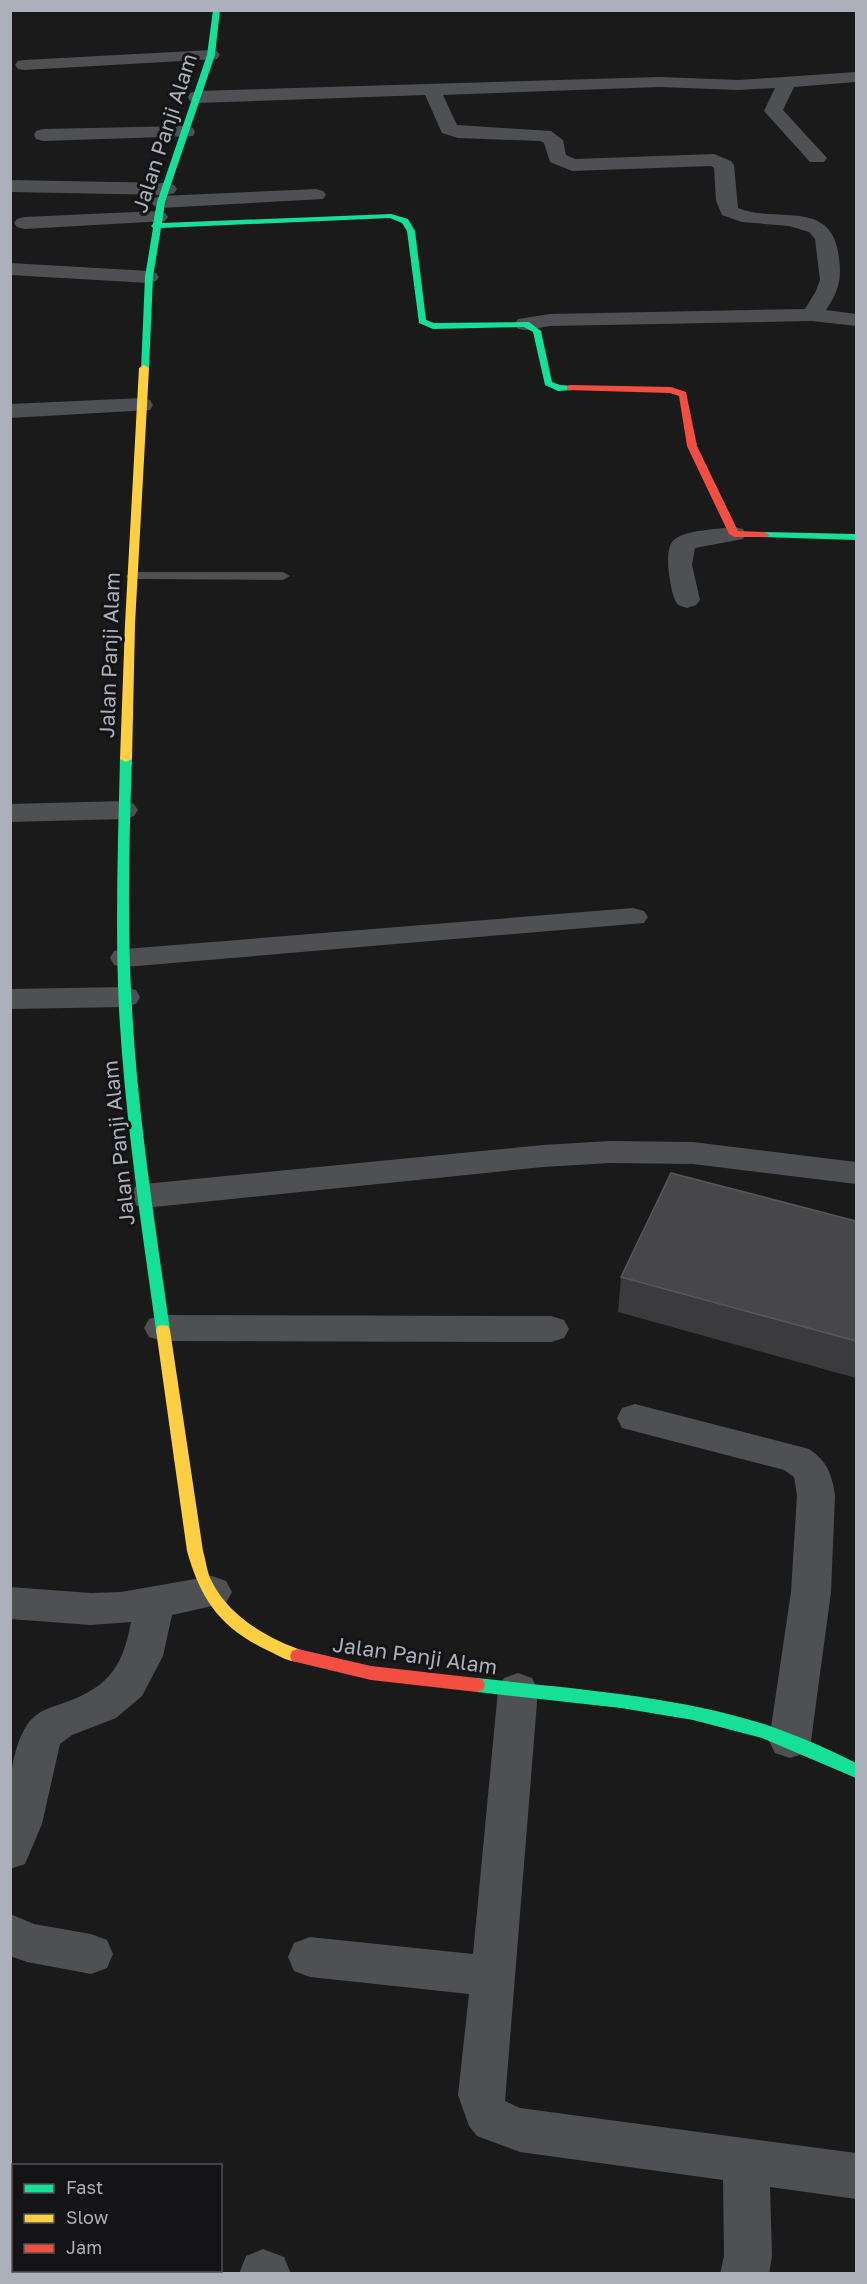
<svg xmlns="http://www.w3.org/2000/svg" width="867" height="2284" viewBox="0 0 867 2284" font-family="'Golos Text',sans-serif">
	<style>
		.lines { fill: none; stroke-linecap: round; stroke-linejoin: round }
		.lane { fill: #4e5054; fill-rule: evenodd }
		.street { fill: #4e5054; fill-rule: evenodd }
		.fast { fill: #16e098; fill-rule: evenodd }
		.slow { fill: #ffcf43; fill-rule: evenodd }
		.jam { fill: #f24e42; fill-rule: evenodd }
		.wall { fill: #3b3b3d }
		.building { fill: #47474a; stroke: #57585c; stroke-width: 1.5 }
		.labels { text-anchor: middle; dominant-baseline: central; stroke-width: 6; stroke-linejoin: round; paint-order: stroke }
		.street-label { font-size: 21px; fill: #acb0bb; stroke: #141417 }
	</style>
	<rect width="100%" height="100%" fill="#1a1a1b"/>
	<g class="lines">
		<path class="lane" d="M133,572H283L290,576L283,580L128,579L126,576Z"/>
		<path class="street" d="M211,50L217,51L220,55L217,59L24,70L18,69L15,65L18,61L24,60Z
			M856,72V82L794,87L783,110L827,158L824,162H810L764,111L775,88L739,90L660,87L443,95L457,125L551,131L563,140L566,155L575,159L714,154L731,161L734,165L738,208C776,224 833,197 839,258C842,280 838,292 826,310L856,314V326L812,321L550,326L526,330L518,329L515,324L518,319L550,314L805,309L816,291L820,280L815,239L809,232L789,226L742,222L722,215L716,201L714,168L711,166L572,171L550,162L544,143L540,141L458,138L442,133L425,95L197,103L190,101L188,97L190,93L197,91L660,77L739,80Z
			M186,126L193,128L195,132L193,136L43,141L36,139L34,135L36,131L43,129Z
			M10,180L167,183L174,185L177,189L174,193L167,195L10,192Z
			M316,189L323,191L326,195L323,199L161,208L154,206L151,202L154,198L161,196Z
			M158,211L165,213L168,217L165,221L24,229L17,227L14,223L17,219L24,217Z
			M10,263L149,271L156,273L159,277L156,281L149,283L10,275Z
			M142,398L150,400L153,405L150,410L10,418V404Z
			M734,527L743,529L746,534L743,539L695,548L692,565L700,600L696,605L687,608L678,605C672,597 671,585 669,574C668,565 666,545 675,539C686,530 719,529 734,527Z
			M124,801L134,804L138,810L134,816L124,819L10,822V804Z
			M633,908L644,911L648,917L644,923L125,967L114,965L110,958L114,951L125,949Z
			M125,987L136,990L140,997L136,1004L125,1007L10,1009V989Z
			M610,1141L693,1142L856,1162V1184L693,1164L610,1163L543,1167L144,1208L132,1204L127,1196L132,1188L144,1184L543,1145Z
			M162,1315L551,1316L564,1320L569,1329L564,1338L551,1342L162,1341L149,1337L144,1328L149,1319Z
			M635,1404L809,1449C827,1461 832,1474 835,1495L831,1592L811,1741L805,1753L790,1758L775,1753L769,1741L791,1592L797,1495L794,1477L784,1470L622,1428L617,1418L622,1408Z
			M212,1576L226,1581L232,1592L226,1603L172,1615L163,1656L142,1696L116,1718L72,1735L60,1744L42,1824L25,1864L10,1869C10,1826 3,1762 27,1725C35,1713 45,1709 58,1705C105,1689 122,1672 131,1622L91,1625L10,1619V1587L91,1593L121,1592Z
			M518,1673L532,1678L538,1690L505,2101L520,2108L856,2153V2199L770,2187L772,2256L769,2274H720L724,2256L723,2180L520,2152L477,2136L469,2126L458,2095L469,1994L310,1977L294,1971L288,1957L294,1943L310,1937L473,1954L498,1690L504,1678Z
			M10,1914L34,1924L91,1934L107,1940L113,1954L107,1968L91,1974L27,1962L10,1956Z
			M263,2249L284,2257L291,2274H239L246,2256Z"/>
		<path class="fast" d="M213,10H220L215,55L165,202L162,223L391,214L408,219L415,231L426,320L434,323L529,322L541,331L552,382L560,385L573,386V390L558,391L545,385L533,332L524,327L433,329L419,323L407,231L402,223L390,218L161,228L153,277L149,368L141,370L145,277L153,228L151,226L153,224L157,202L207,55Z
			M764,532L856,534V540L760,537L759,535Z
			M126,756L132,759C129,842 127,926 132,1009C138,1117 155,1224 170,1330L168,1334H158L156,1330C141,1223 125,1117 119,1009C115,926 118,842 120,759Z
			M477,1678C573,1689 672,1695 764,1724C796,1735 827,1748 856,1763V1778L762,1738L693,1720L621,1708L477,1692L471,1690L469,1685L471,1680Z"/>
		<path class="slow" d="M144,365L149,368L135,624L132,759L126,762L120,759L125,624L139,368Z
			M163,1325L168,1326L170,1330L203,1551C206,1561 207,1573 212,1582C230,1617 268,1639 304,1651L306,1656L304,1661C294,1664 282,1658 273,1653C223,1630 202,1604 187,1551L156,1330L158,1326Z"/>
		<path class="jam" d="M570,385L671,387L686,392L697,446L738,531L764,532L769,535L768,537H734L729,534L687,446L679,396L670,393L567,390V386Z
			M298,1649L371,1666L477,1678L483,1680L485,1685L483,1690L477,1692L371,1680L292,1661L290,1656L292,1651Z"/>
	</g>
	<path class="wall" d="M856,1221V1378L618,1312L621,1277Z"/>
	<path class="building" d="M671,1173L856,1221V1341L621,1277Z"/>
	<g class="labels">
		<g class="street-label">
			<text transform="translate(164 133) rotate(-72)">Jalan Panji Alam</text>
			<text transform="translate(109 655) rotate(-88)">Jalan Panji Alam</text>
			<text transform="translate(118 1143) rotate(-96)">Jalan Panji Alam</text>
			<text transform="translate(415 1655) rotate(8)">Jalan Panji Alam</text>
		</g>
	</g>
	<rect width="867" height="2284" fill="none" stroke="#acb0bb" stroke-width="24"/>
	<rect x="12" y="2164" width="210" height="108" fill="#141417" stroke="#515259" stroke-width="1.5"/>
	<rect x="24" y="2184" width="30" height="9" fill="#16e098" stroke="#515259" stroke-width="1.5"/>
	<text x="66" y="2194" font-size="18" fill="#acb0bb">Fast</text>
	<rect x="24" y="2214" width="30" height="9" fill="#ffcf43" stroke="#515259" stroke-width="1.5"/>
	<text x="66" y="2224" font-size="18" fill="#acb0bb">Slow</text>
	<rect x="24" y="2244" width="30" height="9" fill="#f24e42" stroke="#515259" stroke-width="1.5"/>
	<text x="66" y="2254" font-size="18" fill="#acb0bb">Jam</text>
</svg>
